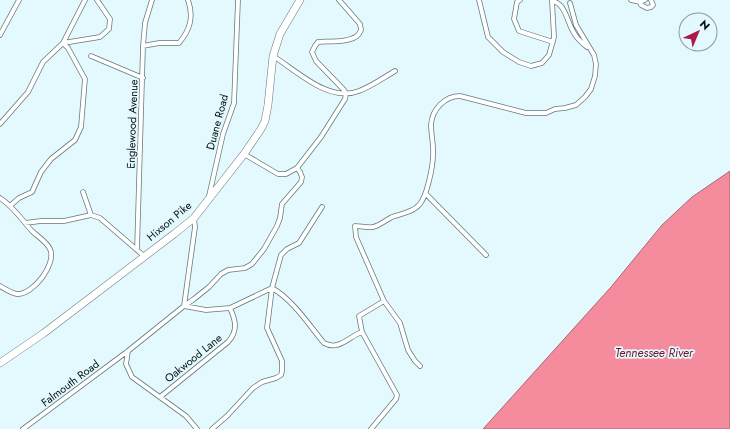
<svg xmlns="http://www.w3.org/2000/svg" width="730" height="429" viewBox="0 0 730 429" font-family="Jost,sans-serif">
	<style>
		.water { fill: #f58c9d; stroke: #ad6672 }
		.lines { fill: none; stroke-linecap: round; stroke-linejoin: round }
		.minor-casing { stroke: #64787b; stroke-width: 5.5 }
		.primary-casing { stroke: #64787b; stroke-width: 8 }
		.minor { stroke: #fff; stroke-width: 4 }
		.primary { stroke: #fff; stroke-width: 7 }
		.labels { text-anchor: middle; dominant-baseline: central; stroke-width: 3.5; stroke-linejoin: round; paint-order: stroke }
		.street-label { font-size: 11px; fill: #060e0f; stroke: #e3f9fd }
		.water-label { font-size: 12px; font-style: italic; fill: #731730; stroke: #e3f9fd }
	</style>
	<rect width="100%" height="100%" fill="#e3f9fd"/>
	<path class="water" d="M730,171V429H483L611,287L662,225L692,197Z"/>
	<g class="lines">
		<defs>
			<path id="minor" d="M479,0L488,37L503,52L519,62L531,66L542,63L549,55L554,37L552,1C566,3 567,23 574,33C577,39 582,43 587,47
				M520,0L517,2L514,19L519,31L553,42
				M631,0L640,2L645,0
				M640,2L641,5L647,8L651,7L653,5L651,0
				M0,35L19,0
				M63,43L100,37L109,29L110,19L97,0
				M143,46L159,43H179C190,30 194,17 188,0
				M91,56L143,78
				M273,56C297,71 329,103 359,91C372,86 383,78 395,71
				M0,124L28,92L43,62L63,43L85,0
				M244,154L278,174H286L297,168L321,137L345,99L346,94L344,90L316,61L312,52L315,46L318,42C328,41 350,43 358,35C359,34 360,32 361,30L360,24L339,0
				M83,192L91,215
				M426,194L486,255
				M209,196L223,134L234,103L238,0
				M0,198C14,207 21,219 32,231C37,236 47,242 50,249C57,264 33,295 17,294C11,293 5,289 0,286
				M11,205L19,198L32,192L41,172L51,159L75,140L81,127L85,79L68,48L63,43
				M25,223L41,221H64L91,215L100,218L144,256
				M137,250L143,46L145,23L152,0
				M272,288C292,299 309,325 324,343C339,351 348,337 362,332
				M184,306L206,310L230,308L272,288
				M184,306L195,227L194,218
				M128,351L126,364L132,377L186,416L197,429
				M420,366L415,361L408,350L400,323L384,301L356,237L355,226C360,226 367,228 373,227C379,226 386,220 392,217C401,214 413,212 419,205C427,197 433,166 433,155C434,145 431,135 431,125C432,109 445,96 460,96L526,113H546L555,109L565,108L576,105L585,97L591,89L595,76L596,64L594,55L576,25L570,3
				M160,397L228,342C238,331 236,321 230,308
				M23,429L128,351L184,306L194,299L209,287L221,274L228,270L245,268L252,264L264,249L277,226L280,218L282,204L301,182L302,177L300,172L297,168
				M212,429L227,416L253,388L262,382L276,378L281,375L282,371V361L267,328L272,288L281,255L287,249L299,243L322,207
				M371,429L396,399L397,395L362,332L359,316L384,301"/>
			<path id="primary" d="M0,363L44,333L174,234L194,218L208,200L244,154L261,129L265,121L268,105L273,56L280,34L300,0"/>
		</defs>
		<use href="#minor" class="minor-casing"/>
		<use href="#primary" class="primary-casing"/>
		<use href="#minor" class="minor"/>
		<use href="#primary" class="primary"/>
	</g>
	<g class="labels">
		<g class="street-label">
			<text transform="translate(217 122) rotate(-75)">Duane Road</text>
			<text transform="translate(132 124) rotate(-88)">Englewood Avenue</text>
			<text transform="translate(169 221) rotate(-40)">Hixson Pike</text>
			<text transform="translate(193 358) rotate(-39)">Oakwood Lane</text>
			<text transform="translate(70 383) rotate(-37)">Falmouth Road</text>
		</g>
		<g class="water-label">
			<text x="654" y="353">Tennessee River</text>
		</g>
	</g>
	<g transform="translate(698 32) rotate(44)"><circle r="19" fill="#e3f9fd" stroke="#8b9b9e"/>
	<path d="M0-3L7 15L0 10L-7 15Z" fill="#ad1a48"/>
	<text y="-6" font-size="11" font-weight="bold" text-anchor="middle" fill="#060e0f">N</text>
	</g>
</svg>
